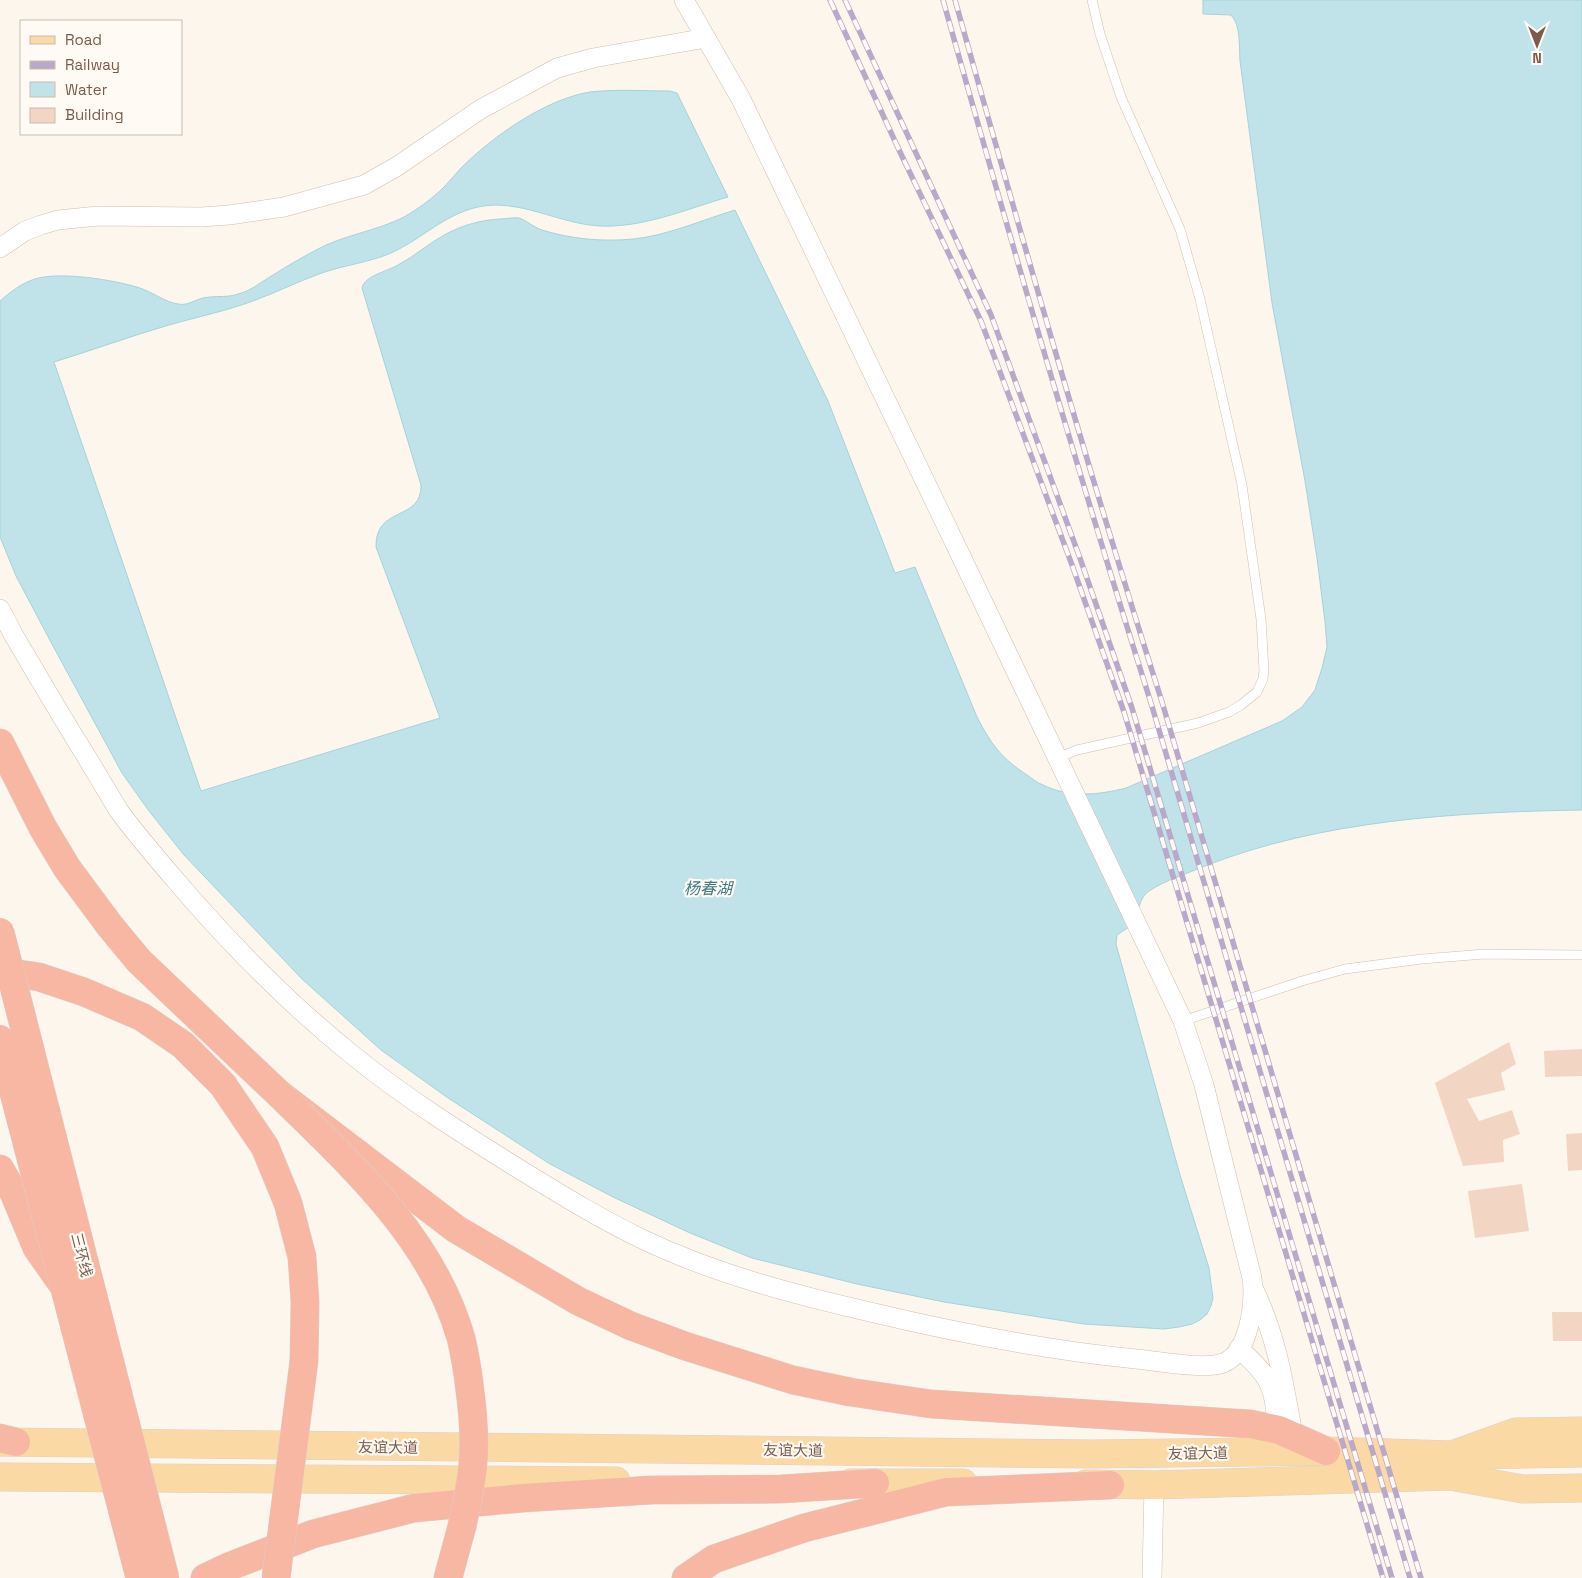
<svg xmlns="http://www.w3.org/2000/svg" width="1582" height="1578" viewBox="0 0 1582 1578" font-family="'Space Grotesk','Noto Sans SC',sans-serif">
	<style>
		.water { fill: #bfe3e8; stroke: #a5d3da }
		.building { fill: #f3d5c3 }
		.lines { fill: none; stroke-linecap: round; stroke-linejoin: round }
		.lane-casing { stroke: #d1beb0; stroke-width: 10 }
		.street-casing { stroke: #d1beb0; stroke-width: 20 }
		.primary-casing { stroke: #dad1cd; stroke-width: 29 }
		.highway-casing { stroke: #dad1cd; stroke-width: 29 }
		.lane { stroke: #fff; stroke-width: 9 }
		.street { stroke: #fff; stroke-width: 19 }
		.primary { stroke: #fbd9a5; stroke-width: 28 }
		.highway { stroke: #f7b7a3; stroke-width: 28 }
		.rail-casing { stroke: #b9a8c9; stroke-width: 5.5 }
		.rail { stroke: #fffaf3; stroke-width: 4; stroke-dasharray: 11; stroke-linecap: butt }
		.highway-bridge-casing { stroke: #dad1cd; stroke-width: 29; stroke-linecap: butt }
		.highway-bridge { stroke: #f7b7a3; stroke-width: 28 }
		.labels { text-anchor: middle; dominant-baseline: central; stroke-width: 4.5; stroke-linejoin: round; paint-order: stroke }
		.street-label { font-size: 15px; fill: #7a5c4d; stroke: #fffaf3 }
		.water-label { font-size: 16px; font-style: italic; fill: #437c86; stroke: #fffaf3 }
	</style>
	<rect width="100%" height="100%" fill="#fdf6ec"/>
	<path class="water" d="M1203,0H1582V810C1457,812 1322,820 1205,866C1186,874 1166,880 1149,891C1138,898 1139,915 1132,924C1129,928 1121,932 1117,935L1116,944L1180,1175L1209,1268L1213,1298L1211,1306L1207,1314L1200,1320L1192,1324L1179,1327L1164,1329L1084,1324L944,1302L857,1284L752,1258L690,1233L613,1197L550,1164L448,1098L381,1050L302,979L184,855L149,811L122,773L53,646L16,576L0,537V301C10,292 22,283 35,279C60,271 115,280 140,288C152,292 165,302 178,304C187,306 195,300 203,298C212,296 221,297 230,296C251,292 256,285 273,275C287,266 301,258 316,250C343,235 377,231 404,217C418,209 433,198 444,187C450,181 455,174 461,168C493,136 546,99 590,92C617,89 643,91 670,91L677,93L728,197C687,209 643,228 600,226C559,224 519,198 478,207C445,214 422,239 391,253C368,263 343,265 319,274C297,282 275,293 253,301C226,311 197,317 169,325C131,336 93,350 54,362L201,791L440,718L376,547C375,505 422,522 421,485L362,288C364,276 388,271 398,265C415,256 429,243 446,234C463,225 481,220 500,219C506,219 514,217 519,218C526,220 533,227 542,230C571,239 603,242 633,239C666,236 702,220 735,210L828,401L895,573L915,567L977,717C991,744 1001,758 1027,775C1032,778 1037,783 1043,785C1069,798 1099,795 1126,788L1282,721L1302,707L1315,690L1322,668L1327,647L1325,622L1317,558L1305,481L1272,303L1240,61C1239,47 1241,25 1231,15L1203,14Z"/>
	<path class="building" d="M1509,1042L1516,1064L1501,1073L1505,1090L1467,1099L1479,1121L1512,1110L1520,1134L1503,1140L1504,1162L1463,1166L1435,1083Z
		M1582,1049V1076L1545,1077L1544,1051Z
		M1582,1133V1170L1568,1171L1566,1134Z
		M1522,1184L1529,1231L1475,1238L1468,1191Z
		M1552,1312H1582V1341H1553Z"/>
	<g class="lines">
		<defs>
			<path id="lane" d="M1057,758L1077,750L1198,723L1229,712L1241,705L1257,692L1263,679L1264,670L1261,619L1242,485L1200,299L1180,229L1121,97L1100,34L1092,0
				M1183,1021L1302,981L1345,969L1422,959L1485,954L1582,955"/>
			<path id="street" d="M0,248L25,231L41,225L58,220L98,216L201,217L229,215L284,207L364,185L396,167L481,109L557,68L593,58L706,38
				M0,609L13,634C37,675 61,716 86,756C97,774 108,793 119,811C141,841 166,869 190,897C241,955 295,1009 355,1057C407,1099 463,1134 519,1169C560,1194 600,1219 644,1240C716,1274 792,1294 870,1312C958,1333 1046,1350 1136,1359C1158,1361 1204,1370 1223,1363C1250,1353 1255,1302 1252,1278L1204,1085L1183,1021L960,554L741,99L684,0
				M1254,1290C1277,1337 1284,1384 1293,1435
				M1239,1348C1248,1358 1259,1366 1266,1378C1274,1390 1275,1406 1277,1420
				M1152,1578L1154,1485"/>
			<path id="primary" d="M0,1442L1095,1454L1326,1451L1452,1455L1516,1432L1582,1431
				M1474,1455L1582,1453
				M0,1477L616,1481
				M851,1483H963
				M1086,1484L1154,1485L1450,1476L1523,1489L1582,1488"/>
			<path id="highway" d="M0,743L43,828L67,868L110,926L139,961L279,1094L456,1229L578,1301L631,1326L685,1346L793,1380L850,1392L931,1404L1250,1424L1279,1430L1326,1451
				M0,971L39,977L84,992L142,1017L183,1045L223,1085L265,1147L288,1203L302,1257L305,1302L304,1361
				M0,1169L14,1193L37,1248L63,1285
				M0,1438L16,1442
				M205,1578L228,1567L313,1534L414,1508L523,1498L652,1490L781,1489L875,1483
				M448,1578L462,1526
				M686,1578L714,1559L804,1528L946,1492L1110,1485"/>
		</defs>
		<use href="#lane" class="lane-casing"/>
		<use href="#street" class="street-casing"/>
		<use href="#primary" class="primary-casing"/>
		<use href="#highway" class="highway-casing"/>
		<use href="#lane" class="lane"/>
		<use href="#street" class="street"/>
		<use href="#primary" class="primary"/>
		<use href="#highway" class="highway"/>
		<defs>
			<path id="rail" d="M830,0L900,152L981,321L1072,565L1124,712L1383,1578
				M845,0L991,315L1081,561L1132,708L1392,1578
				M943,0C1009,235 1077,470 1151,703L1410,1578
				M955,0C1021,235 1088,470 1162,702L1421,1578"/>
		</defs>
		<use href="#rail" class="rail-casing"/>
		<use href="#rail" class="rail"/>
		<defs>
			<path id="highway-bridge" d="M0,932L165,1578
				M0,1039L140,1578
				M279,1094C351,1165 432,1237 461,1338C465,1355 468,1373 470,1391C473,1414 475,1439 473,1463C471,1484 467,1505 462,1526
				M276,1578L304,1361"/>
		</defs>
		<use href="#highway-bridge" class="highway-bridge-casing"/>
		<use href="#highway-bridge" class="highway-bridge"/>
	</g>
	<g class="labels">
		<g class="street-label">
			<text transform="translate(82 1255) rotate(76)">三环线</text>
			<text transform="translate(388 1447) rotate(1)">友谊大道</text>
			<text transform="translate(793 1450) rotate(1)">友谊大道</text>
			<text transform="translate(1198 1453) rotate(-1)">友谊大道</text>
		</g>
		<g class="water-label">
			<text x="708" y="888">杨春湖</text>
		</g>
	</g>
	<rect x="20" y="20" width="162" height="115" fill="#fffaf3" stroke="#cabbb1"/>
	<rect x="30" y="36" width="25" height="8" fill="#fbd9a5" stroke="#cabbb1"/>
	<text x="65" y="45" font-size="15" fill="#7a5c4d">Road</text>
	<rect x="30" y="61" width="25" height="8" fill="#b9a8c9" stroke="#cabbb1"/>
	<text x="65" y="70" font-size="15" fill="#7a5c4d">Railway</text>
	<rect x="30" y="82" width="25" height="15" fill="#bfe3e8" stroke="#cabbb1"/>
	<text x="65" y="95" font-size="15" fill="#7a5c4d">Water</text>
	<rect x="30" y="108" width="25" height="15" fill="#f3d5c3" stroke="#cabbb1"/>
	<text x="65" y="120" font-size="15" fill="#7a5c4d">Building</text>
	<g transform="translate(1537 45) rotate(180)" stroke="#fffaf3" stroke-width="4" paint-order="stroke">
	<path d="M0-4L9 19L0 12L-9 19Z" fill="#7a5c4d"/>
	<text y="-8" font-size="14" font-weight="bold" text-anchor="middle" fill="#7a5c4d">N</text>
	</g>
</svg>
